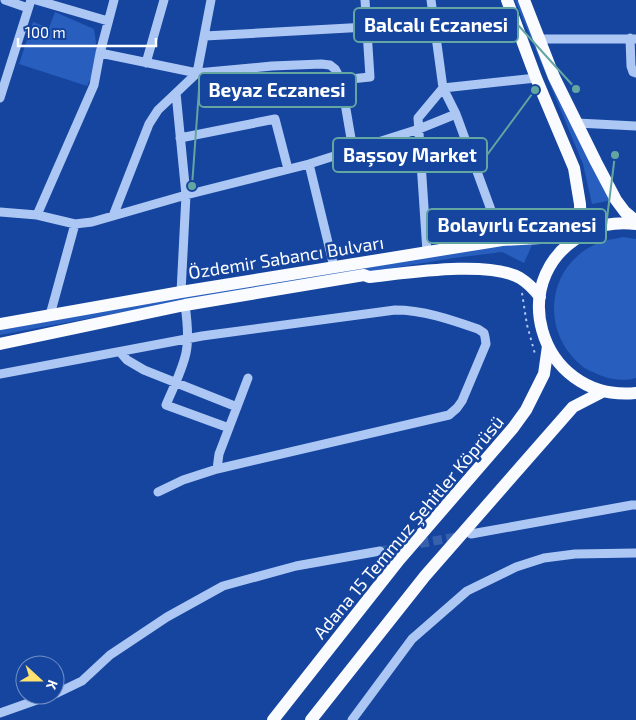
<svg xmlns="http://www.w3.org/2000/svg" width="636" height="720" viewBox="0 0 636 720" font-family="'Exo 2',sans-serif">
	<style>
		.green { fill: #285ebd }
		.lines { fill: none; stroke-linecap: round; stroke-linejoin: round }
		.minor-tunnel { stroke: #3861ad; stroke-width: 9; stroke-dasharray: 9 4.5; stroke-linecap: butt }
		.path { stroke: #adc7f4; stroke-width: 2; stroke-dasharray: 2.5 4; stroke-linecap: butt }
		.minor { stroke: #adc7f4; stroke-width: 9 }
		.major { stroke: #fafbff; stroke-width: 12 }
		.labels { text-anchor: middle; dominant-baseline: central; stroke-width: 5; stroke-linejoin: round; paint-order: stroke }
		.street-label { font-size: 18px; fill: #fff; stroke: #15459f }
		.leader { fill: none; stroke: #63a6a1; stroke-width: 2 }
		.callout-dot { fill: #63a6a1; stroke: #15459f; stroke-width: 2 }
		.callout { fill: #15459f; stroke: #63a6a1; stroke-width: 2 }
		.callout-label { font-size: 19px; text-anchor: middle; font-weight: bold; fill: #fff }
	</style>
	<rect width="100%" height="100%" fill="#15459f"/>
	<path class="green" d="M515,0H519L613,200L592,204L583,164Z
		M55,12L94,29L98,57L97,66L87,86L19,64L33,22L49,28Z
		M623,237L636,239V378C623,382 607,379 595,373C591,371 585,369 582,366C538,330 547,262 601,242C608,239 616,239 623,237Z
		M505,244L532,245L524,263L502,252L454,258L118,313L0,335V330L212,292Z"/>
	<g class="lines">
		<path class="minor-tunnel" d="M380,551L461,536"/>
		<path class="path" d="M522,293L527,325L535,354"/>
		<path class="minor" d="M5,0L28,8
			M36,0L108,21
			M205,36L367,27
			M630,38L631,66L633,72L636,73
			M539,39H636
			M100,53L197,73L272,66L321,64L330,65L335,69L341,80L353,150
			M146,63L164,0
			M341,80L370,77L365,0
			M0,98L31,0
			M456,114L502,240
			M577,123L636,126
			M180,138L275,119L288,169
			M309,164L334,267
			M0,212L37,215L75,224L92,222L186,195L309,164L419,129L456,114L443,88L431,0
			M37,215L94,85L100,53L114,0
			M113,216L149,124L158,110L176,93
			M427,252L418,118L443,88L536,78
			M181,292L186,195L176,93L197,73L211,0
			M185,305C187,319 189,339 186,353C182,371 173,388 166,405L229,428
			M50,315L75,224
			M120,352L127,360L144,370L237,407
			M0,374L202,336L395,310C424,310 452,320 478,329L484,333L485,337L486,344L462,401L457,408L449,415L217,469L183,480L158,492
			M217,469L219,454L248,378
			M471,534L632,505H636
			M55,694L82,681L110,655L167,617L223,586L296,566L380,551
			M0,713L51,695
			M352,720L412,639L467,591L516,567L544,558L575,554L636,553"/>
		<path class="major" d="M507,0L536,78L574,168L580,204L581,235
			M524,0L554,77L596,162L616,200L625,212L636,221
			M636,224C626,223 616,223 605,225C601,226 596,229 591,231C500,270 537,403 636,393
			M0,324L181,292L502,240L578,236
			M0,344L185,305L364,275L369,277C407,273 488,260 520,278C528,283 534,289 540,297
			M273,720L399,560L513,428L526,410L544,374L548,346
			M311,720L425,576L573,407L604,391"/>
	</g>
	<g class="labels">
		<g class="street-label">
			<text transform="translate(286 257) rotate(-9)">Özdemir Sabancı Bulvarı</text>
			<text transform="translate(408 527) rotate(-50)">Adana 15 Temmuz Şehitler Köprüsü</text>
		</g>
	</g>
	<path class="leader" d="M576 89L518 25M192 186L199 90M535 90L487 155M615 155L606 226"/>
	<g class="callout-dot">
		<circle cx="576" cy="89" r="5"/>
		<circle cx="192" cy="186" r="5"/>
		<circle cx="535" cy="90" r="5"/>
		<circle cx="615" cy="155" r="5"/>
	</g>
	<g class="callout">
		<rect x="354" y="8" width="164" height="34" rx="5"/>
		<rect x="199" y="73" width="157" height="34" rx="5"/>
		<rect x="333" y="138" width="154" height="34" rx="5"/>
		<rect x="427" y="209" width="179" height="34" rx="5"/>
	</g>
	<g class="callout-label">
		<text x="436" y="32">Balcalı Eczanesi</text>
		<text x="277" y="97">Beyaz Eczanesi</text>
		<text x="410" y="162">Başsoy Market</text>
		<text x="517" y="232">Bolayırlı Eczanesi</text>
	</g>
	<g transform="translate(40 680) rotate(111)"><circle r="24" fill="#15459f" stroke="#738fc5"/>
	<path d="M0-4L9 19L0 12L-9 19Z" fill="#ffe370"/>
	<text y="-8" font-size="14" font-weight="bold" text-anchor="middle" fill="#ffffff">K</text>
	</g>
	<path d="M18 38v8h138v-8" fill="none" stroke="#ffffff" stroke-width="2.5"/>
	<text x="25" y="38" font-size="15" fill="#ffffff" stroke="#15459f" stroke-width="4" paint-order="stroke">100 m</text>
</svg>
